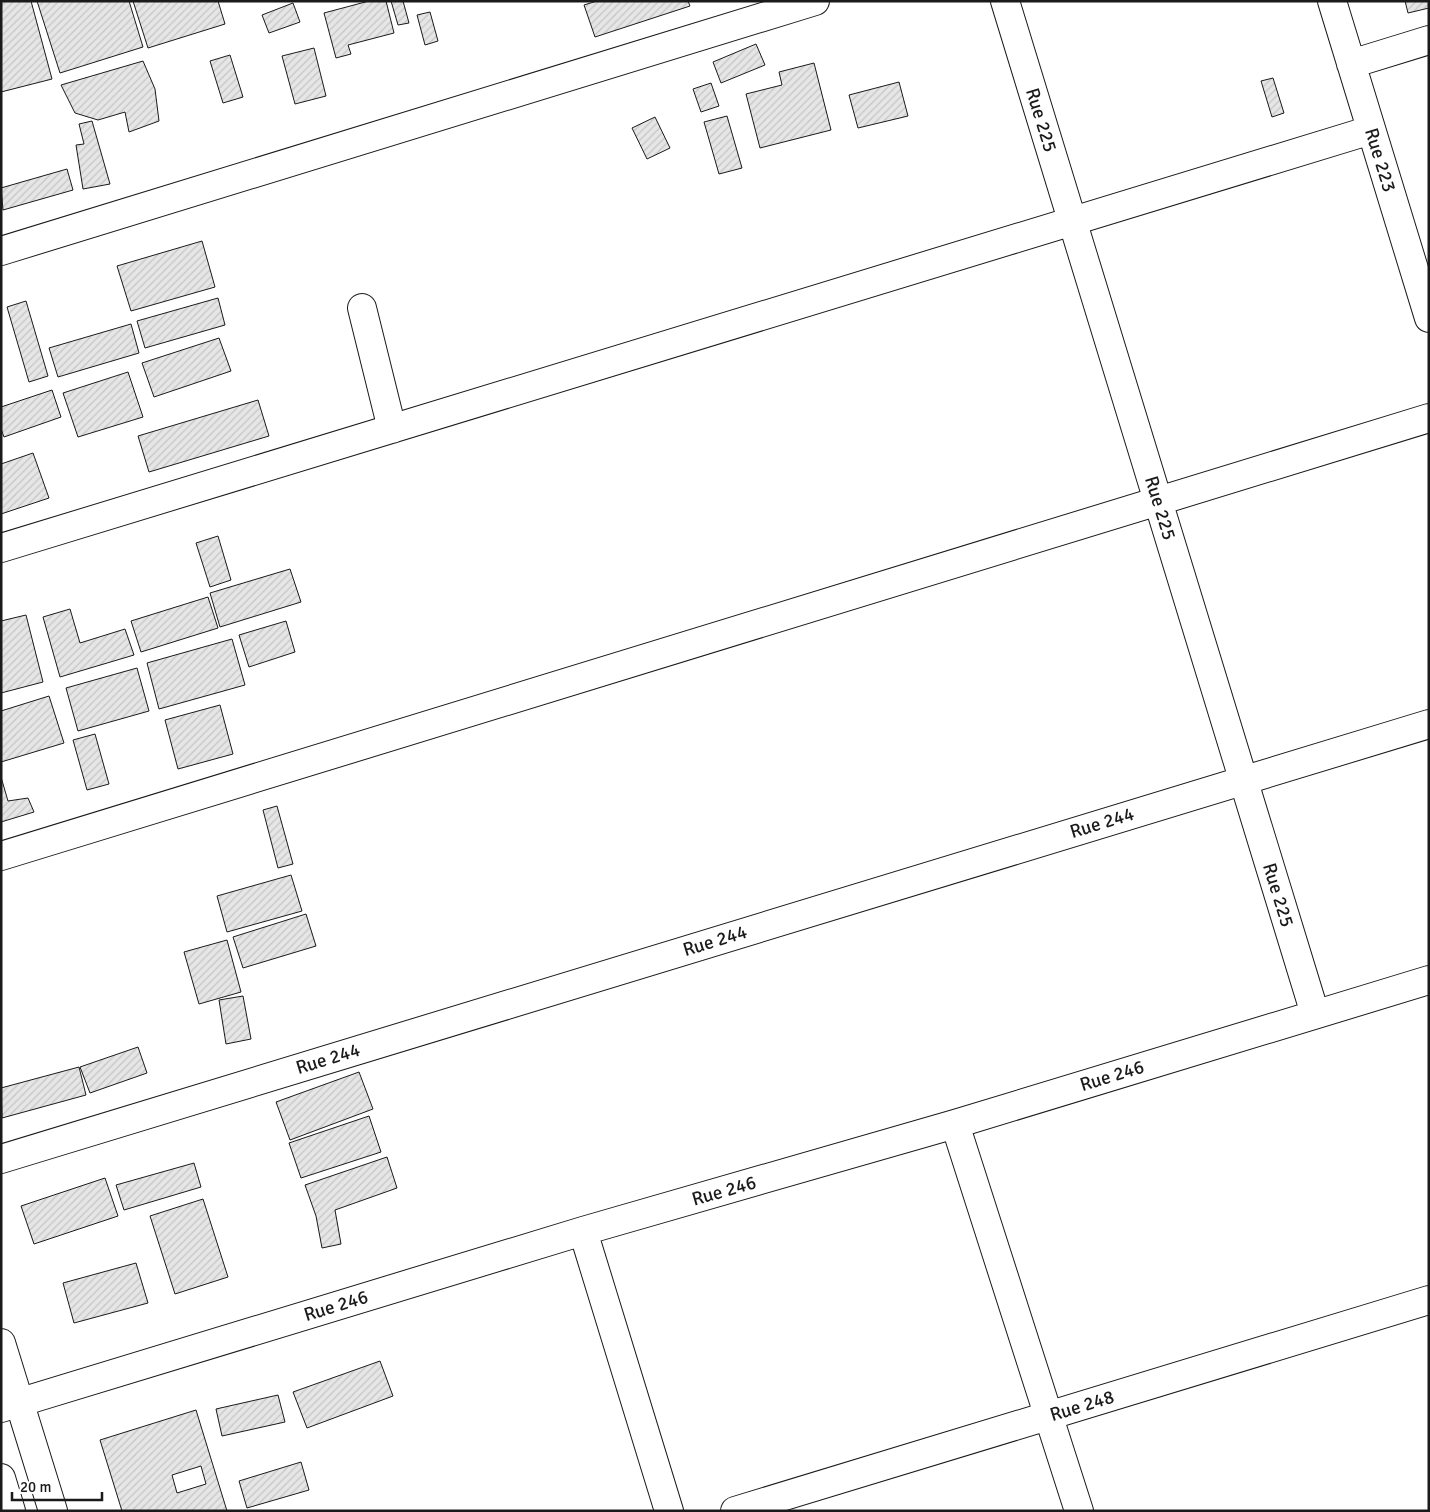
<svg xmlns="http://www.w3.org/2000/svg" width="1430" height="1512" viewBox="0 0 1430 1512" font-family="Signika,sans-serif">
	<style>
		.building { fill: url(#building-hatch); stroke: #1a1a1a; fill-rule: evenodd }
		.lines { fill: none; stroke-linecap: round; stroke-linejoin: round }
		.minor-casing { stroke: #1a1a1a; stroke-width: 30 }
		.major-casing { stroke: #1a1a1a; stroke-width: 30 }
		.minor { stroke: #fff; stroke-width: 28 }
		.major { stroke: #fff; stroke-width: 28 }
		.labels { text-anchor: middle; dominant-baseline: central; stroke-width: 4; stroke-linejoin: round; paint-order: stroke }
		.street-label { font-size: 19px; fill: #1a1a1a; stroke: #fff }
	</style>
	<defs>
		<pattern id="building-hatch" width="6" height="6" patternUnits="userSpaceOnUse" patternTransform="scale(1.25)"><rect width="6" height="6" fill="#e6e6e6"/><path d="M-1 1l2-2M0 6l6-6M5 7l2-2" fill="none" stroke="#c5c5c5"/></pattern>
	</defs>
	<rect width="100%" height="100%" fill="#fff"/>
	<path class="building" d="M1,1H31L52,79L1,92Z
		M37,1H129L143,47L60,73Z
		M133,1H218L225,24L148,48Z
		M369,1H386L394,33L348,45L351,54L336,58L324,13Z
		M391,1H403L409,23L398,25Z
		M597,1H688L690,6L595,37L584,5Z
		M1405,1H1429V8L1408,13Z
		M293,3L300,22L269,33L262,15Z
		M430,12L438,41L425,45L417,15Z
		M756,44L765,65L721,83L713,62Z
		M314,48L326,96L295,104L282,56Z
		M230,55L243,97L223,103L210,61Z
		M143,61L155,89L159,121L129,132L125,112L98,120L75,113L61,85Z
		M814,63L831,130L760,148L746,94L782,85L779,72Z
		M1273,78L1284,113L1272,117L1261,81Z
		M899,82L908,116L858,128L849,95Z
		M711,83L719,106L701,112L693,89Z
		M727,116L742,168L719,174L704,122Z
		M655,117L670,148L647,159L632,128Z
		M92,121L110,184L83,189L76,145L84,144L79,124Z
		M67,169L73,190L3,210L1,188Z
		M202,241L215,287L131,311L117,266Z
		M218,298L225,325L145,348L137,321Z
		M26,301L48,376L29,382L7,307Z
		M131,324L139,353L58,377L49,348Z
		M219,338L231,371L154,397L142,363Z
		M128,372L143,417L78,437L63,393Z
		M52,390L61,417L4,437L1,429V407Z
		M258,400L269,436L149,472L138,436Z
		M33,453L49,498L1,514V464Z
		M218,536L231,580L210,587L196,543Z
		M290,569L301,602L220,627L210,593Z
		M208,597L218,628L141,652L131,621Z
		M70,609L80,643L125,629L134,655L60,677L43,617Z
		M26,615L43,682L1,693V621Z
		M286,621L295,652L249,667L239,635Z
		M232,639L245,685L159,709L147,663Z
		M137,668L149,711L78,731L66,688Z
		M49,696L64,743L1,762V711Z
		M220,705L233,754L178,769L165,720Z
		M95,734L109,784L87,790L73,740Z
		M1,777L8,801L28,798L34,812L1,822Z
		M277,806L293,864L278,868L263,810Z
		M291,875L302,911L227,932L217,896Z
		M306,914L316,946L243,968L233,937Z
		M227,940L241,992L199,1004L184,952Z
		M243,996L251,1039L226,1044L219,1000Z
		M138,1047L147,1073L90,1093L80,1067Z
		M79,1067L86,1095L2,1118L1,1088Z
		M359,1072L373,1109L290,1140L276,1102Z
		M369,1116L381,1152L301,1178L289,1143Z
		M387,1157L397,1188L335,1210L341,1244L322,1248L316,1216L305,1185Z
		M194,1163L201,1187L124,1210L116,1185Z
		M105,1178L118,1216L34,1244L21,1206Z
		M203,1199L228,1277L175,1294L150,1216Z
		M136,1263L148,1303L74,1323L63,1283Z
		M380,1361L393,1396L307,1428L293,1392Z
		M278,1395L285,1422L222,1436L216,1409Z
		M196,1410L227,1511H122L100,1440ZM201,1466L206,1484L177,1493L172,1475Z
		M301,1462L309,1490L247,1508L239,1481Z"/>
	<g class="lines">
		<defs>
			<path id="minor" d="M1005,1L1315,1014
				M1332,1L1429,318
				M1351,64L1429,40
				M1,251L815,1
				M362,308L392,429
				M1,548L1371,130
				M1,856L1429,418
				M955,1124L1079,1511
				M1,1159L1429,724
				M583,1231L669,1511
				M1,1408L583,1231L955,1124L1429,980
				M735,1511L1429,1300"/>
			<path id="major" d="M1,1343L53,1511
				M1,1478L11,1511"/>
		</defs>
		<use href="#minor" class="minor-casing"/>
		<use href="#major" class="major-casing"/>
		<use href="#minor" class="minor"/>
		<use href="#major" class="major"/>
	</g>
	<g class="labels">
		<g class="street-label">
			<text transform="translate(1041 120) rotate(73)">Rue 225</text>
			<text transform="translate(1380 160) rotate(73)">Rue 223</text>
			<text transform="translate(1160 508) rotate(73)">Rue 225</text>
			<text transform="translate(1102 823) rotate(-17)">Rue 244</text>
			<text transform="translate(1278 895) rotate(73)">Rue 225</text>
			<text transform="translate(715 941) rotate(-17)">Rue 244</text>
			<text transform="translate(328 1059) rotate(-17)">Rue 244</text>
			<text transform="translate(1112 1076) rotate(-17)">Rue 246</text>
			<text transform="translate(724 1191) rotate(-16)">Rue 246</text>
			<text transform="translate(336 1306) rotate(-17)">Rue 246</text>
			<text transform="translate(1082 1406) rotate(-17)">Rue 248</text>
		</g>
	</g>
	<rect width="1430" height="1512" fill="none" stroke="#1a1a1a" stroke-width="5"/>
	<path d="M12 1492v8h90v-8" fill="none" stroke="#1a1a1a" stroke-width="2.5"/>
	<text x="20" y="1492" font-size="15" fill="#1a1a1a" stroke="#ffffff" stroke-width="4" paint-order="stroke">20 m</text>
</svg>
